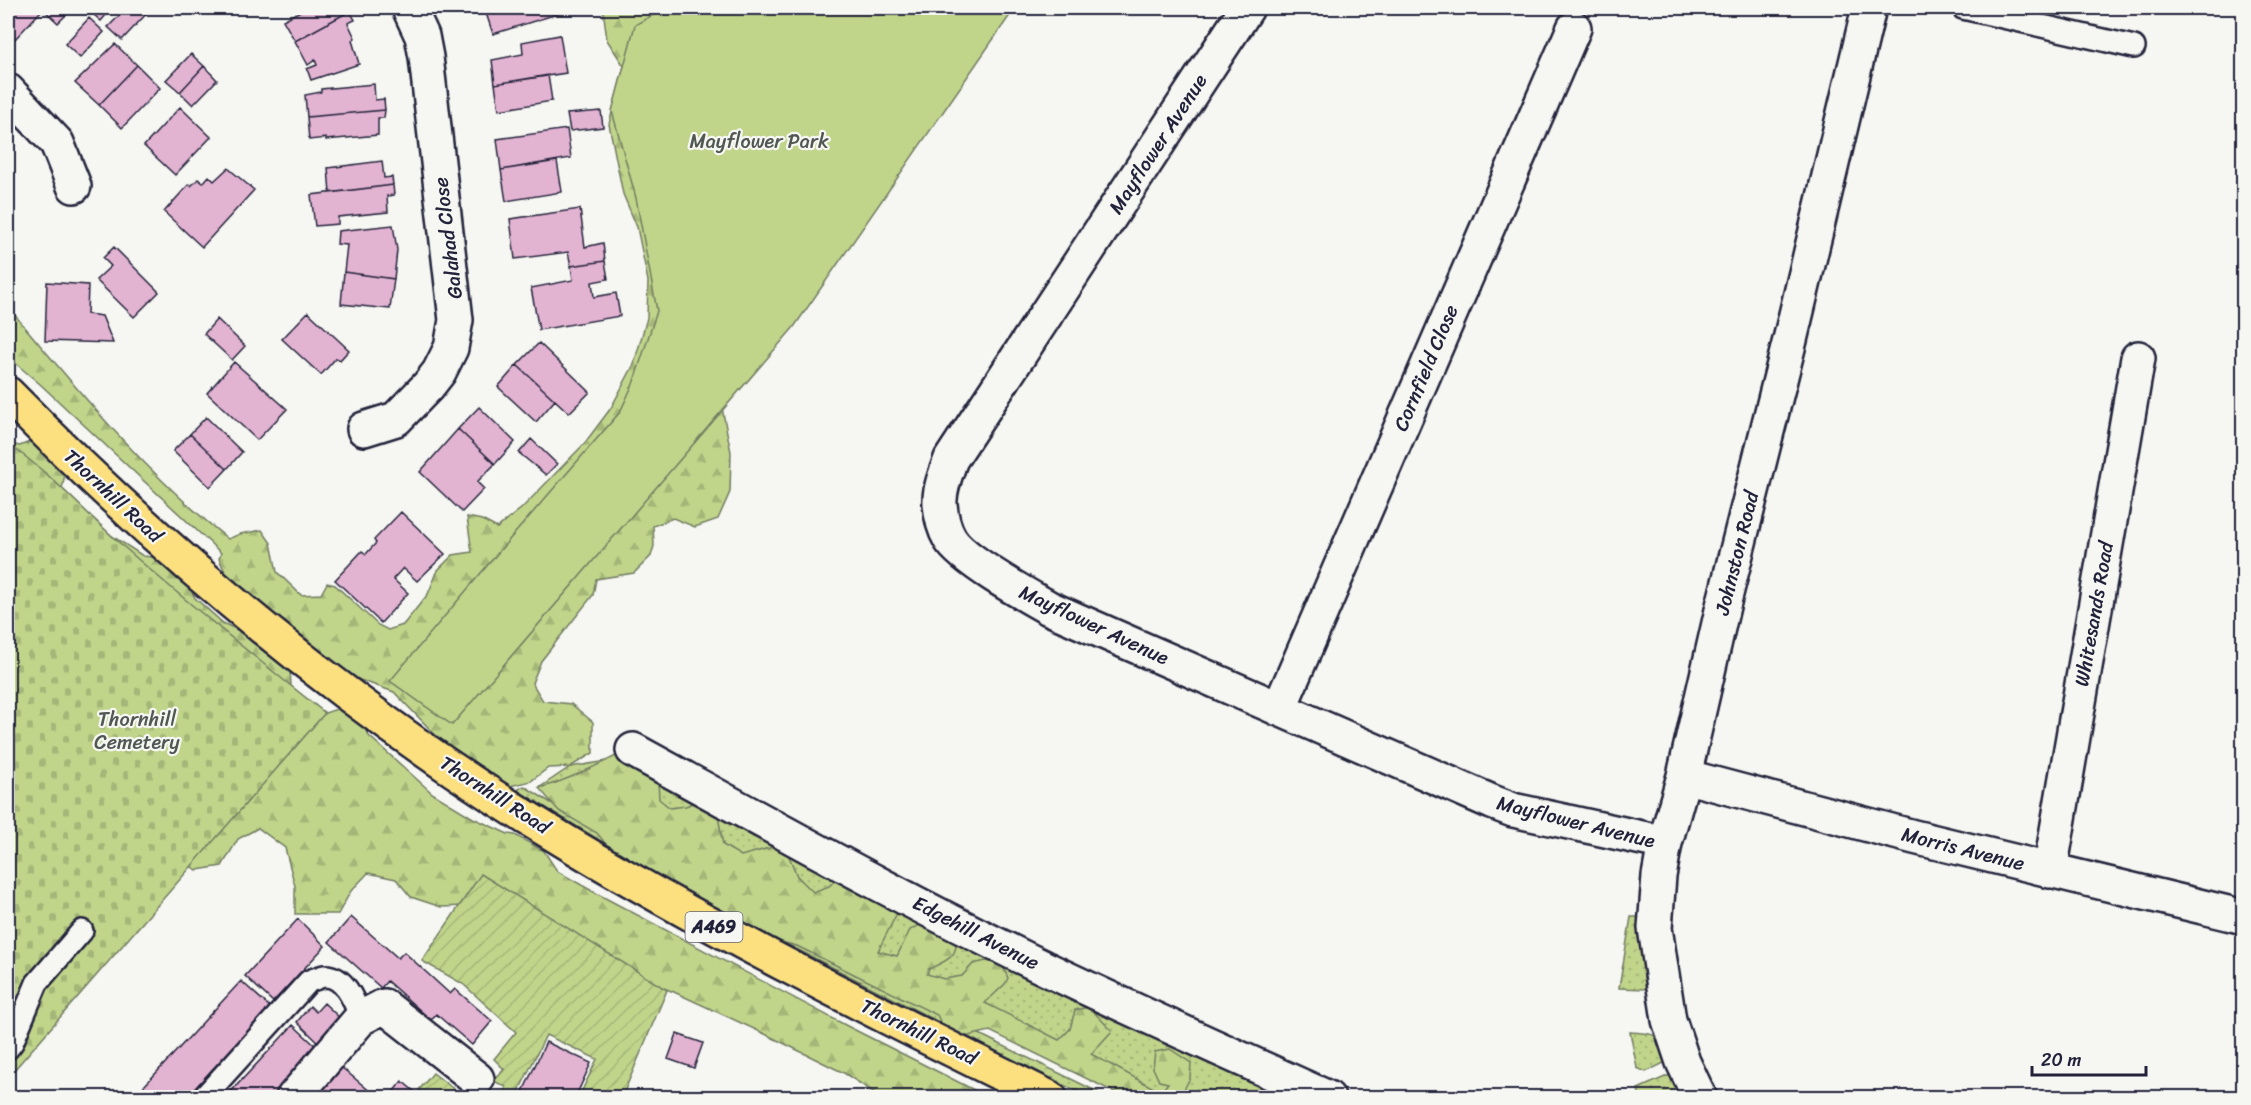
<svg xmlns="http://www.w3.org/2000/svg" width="2251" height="1105" viewBox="0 0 2251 1105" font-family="Sriracha,sans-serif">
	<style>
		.grass { fill: url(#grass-dots); stroke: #717c62; stroke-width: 1.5 }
		.forest { fill: url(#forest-firs); stroke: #717c62; stroke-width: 1.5 }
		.cemetery { fill: url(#cemetery-stones); stroke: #717c62; stroke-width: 1.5 }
		.park { fill: #c0d58a; stroke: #717c62; stroke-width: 1.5 }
		.garden { fill: url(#garden-furrows); stroke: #717c62; stroke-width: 1.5 }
		.building { fill: #e3b3d2; stroke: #22223b; stroke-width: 1.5 }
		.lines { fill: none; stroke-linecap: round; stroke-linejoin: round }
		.lane-casing { stroke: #22223b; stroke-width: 26 }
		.street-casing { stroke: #22223b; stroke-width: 38 }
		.primary-casing { stroke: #22223b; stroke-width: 38 }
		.lane { stroke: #f6f6f2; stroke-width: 21 }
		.street { stroke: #f6f6f2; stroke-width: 33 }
		.primary { stroke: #fce080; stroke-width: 33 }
		.labels { text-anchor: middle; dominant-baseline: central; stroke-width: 4.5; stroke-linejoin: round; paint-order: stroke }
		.shield { fill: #f6f6f2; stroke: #626272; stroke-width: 1.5 }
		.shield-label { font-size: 18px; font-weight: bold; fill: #22223b }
		.park-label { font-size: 20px; fill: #515853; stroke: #f6f6f2 }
		.street-label { font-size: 20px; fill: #22223b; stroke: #f6f6f2 }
	</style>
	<defs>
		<pattern id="grass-dots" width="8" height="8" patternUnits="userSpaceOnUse" patternTransform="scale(1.5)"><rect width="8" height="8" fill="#c0d58a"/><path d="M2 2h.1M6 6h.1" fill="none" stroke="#a5b778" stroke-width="1.8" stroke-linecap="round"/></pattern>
		<pattern id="forest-firs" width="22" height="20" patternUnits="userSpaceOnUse" patternTransform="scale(1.5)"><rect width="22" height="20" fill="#c0d58a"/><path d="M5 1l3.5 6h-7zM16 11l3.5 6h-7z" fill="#a5b778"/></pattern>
		<pattern id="cemetery-stones" width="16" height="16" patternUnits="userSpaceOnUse" patternTransform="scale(1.5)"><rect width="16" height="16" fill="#c0d58a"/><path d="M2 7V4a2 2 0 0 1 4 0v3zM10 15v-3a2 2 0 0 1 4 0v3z" fill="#a5b778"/></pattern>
		<pattern id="garden-furrows" width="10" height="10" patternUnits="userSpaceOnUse" patternTransform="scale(1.5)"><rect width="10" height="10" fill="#c0d58a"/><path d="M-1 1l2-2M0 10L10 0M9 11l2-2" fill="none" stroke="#a5b778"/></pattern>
	</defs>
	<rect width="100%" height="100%" fill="#f6f6f2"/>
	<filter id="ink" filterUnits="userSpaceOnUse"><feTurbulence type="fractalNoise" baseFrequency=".0167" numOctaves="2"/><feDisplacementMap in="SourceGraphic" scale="12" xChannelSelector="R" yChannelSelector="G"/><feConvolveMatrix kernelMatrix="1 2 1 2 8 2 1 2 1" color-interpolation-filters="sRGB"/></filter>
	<g filter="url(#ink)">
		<path class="grass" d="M620,759L1295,1097H1124L539,788L570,767Z
			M524,786L580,821L969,1029L1108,1097H1091L1054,1081L783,942L632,860L517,790Z
			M1631,917H1642L1647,989L1619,988Z
			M1630,1032C1660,1034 1657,1033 1668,1061L1646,1072L1637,1068Z
			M1674,1073L1686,1097H1640L1638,1089Z"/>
		<path class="forest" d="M603,8H912L711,354L731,452L730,492L718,519L695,527L673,518L653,526L654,546L651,556L634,573L596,579L593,595L541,661L532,683L543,701L571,704L593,722V753L570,767L548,768L531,781L510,786L478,770L452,752L394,692L343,674L230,582L219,559L221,553L40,384L8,357V307C77,389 144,472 228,539L240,534L262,530L271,543L277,572L301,595L321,594L327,583L335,585L378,625L388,630L403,625L428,594L438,570L453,555L472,552L467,517L482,520L497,528L522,508L584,444L611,408L634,364L647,318L648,281L637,227L623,194L609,124L624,66L607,40Z
			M41,437L52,451L65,474L62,489L112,536L143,556L170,559L183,572L195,598L223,623L255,638L290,669L291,686L325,713L346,706L357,715L369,736L432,793L473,818L508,834L515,835L544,851L557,871L592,891L849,1027L988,1097H881L844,1073L765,1034L674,992L571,952L492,905L441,907L411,897L396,879L368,873L351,891L338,914H295V886L285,848L258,828L238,839L222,866L197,870L188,865L8,624V444L20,446Z
			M616,756L632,761L658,780L659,799L670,808L686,806L707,796L716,804L723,845L741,856L784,844L797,876L813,892L829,886L851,865L901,905L878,951L897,956L910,930L931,919L956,932C959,957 950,959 929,969L927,974L944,979L962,976L973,964L986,961L1002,965L1008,978L1005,984L985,1003L1059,1040L1070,1029L1075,1010L1089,1007L1112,1031L1091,1054L1161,1092L1168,1083L1159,1081L1153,1068L1155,1052L1170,1049L1191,1063L1190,1078L1180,1097H1124L990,1031L955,1039L945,1031L937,1015L797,946L774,940L613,853L597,833L559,811L539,788C566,781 591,768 616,756Z"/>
		<path class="cemetery" d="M8,444C51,473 85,513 124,547C190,605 257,659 325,713L8,1077Z"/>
		<path class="park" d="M665,8H1015L794,327L452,725L390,681L502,548L620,412L633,384L657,311L636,198L612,111L635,25Z"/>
		<path class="garden" d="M481,874L667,990L622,1097H579L597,1059L546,1035L516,1097L504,1092L506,1087L494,1081L504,1069L494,1059L516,1032L463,984L422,961Z
			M433,1073L464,1097H427L419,1090Z"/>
		<path class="building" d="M8,8H73L58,23L43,9L15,39L8,32Z
			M86,8H112L101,21Z
			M127,8H146L149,11L122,40L108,27Z
			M306,8H348L350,11L295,41L283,20Z
			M492,8H558L560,13L493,34L485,10Z
			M350,11L355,20L348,23L355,38L352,40L359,64L311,80L307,69L317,65L315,60L308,65L295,41Z
			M89,18L104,32L80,58L65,44Z
			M560,35L566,73L495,84L492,60L523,54L522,42Z
			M115,44L137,65L99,105L75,83Z
			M191,54L204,66L180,92L166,80Z
			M137,65L160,88L122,128L99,105Z
			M204,66L217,80L193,105L180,92Z
			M548,75L552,101L499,110L495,84Z
			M374,84L375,100L384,99L385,110L307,117L305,95L321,92V89Z
			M180,107L211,137L175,175L144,146Z
			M385,110L384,118H378V135L326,140V138L309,140L307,117Z
			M601,111L603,127L570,131L567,114Z
			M567,129L571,158L501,170L497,139Z
			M382,161L384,178L392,177L393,185L330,193L328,168Z
			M557,161L562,192L506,201L501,170Z
			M228,168L254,190L202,247L164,212L189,184L191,186L198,179L203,183L209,176L214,181Z
			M393,185L394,195L387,196L388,212L338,217V224L315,226L311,195Z
			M580,209L585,247L603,243L605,261L571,266L568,252L515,259L510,219Z
			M393,225L397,250L394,279L344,272L347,245L337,244L338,231Z
			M114,247L159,292L134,317L96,280L111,266L103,258Z
			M605,261L608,279L592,282L594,297L616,293L620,316L539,330L531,288L573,280L571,266Z
			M344,272L394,279L390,309L341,304Z
			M47,282L88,285L87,314L102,316L113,343L45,341Z
			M308,312L349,350L340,360L336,358L321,375L282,339Z
			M217,319L245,346L232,360L204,334Z
			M539,343L590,392L569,413L517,365Z
			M234,362L287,409L257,440L207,393Z
			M517,365L555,400L536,422L498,387Z
			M479,407L515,442L495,464L458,429Z
			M206,417L242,452L227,469L190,434Z
			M458,429L495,464L477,482L484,489L462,512L420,472Z
			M190,434L227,469L210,487L173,451Z
			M531,439L557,464L546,475L519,453Z
			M401,512L445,554L417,581L403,568L393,579L408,593L381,623L335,580L362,551L366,554L376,543L374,540Z
			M351,917L398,958L404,952L450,994L455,989L492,1021L472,1045L436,1014L431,1020L387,981L381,988L329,942Z
			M298,919L325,946L273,1002L245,976Z
			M241,981L270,1007L186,1098H133Z
			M324,1003L346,1024L324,1048L297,1022L310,1006L316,1012Z
			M293,1025L320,1050L276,1098H225Z
			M677,1034L703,1043L694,1068L668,1059Z
			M546,1042L591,1063L575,1098H520Z
			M334,1061L378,1098H308Z
			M402,1081L422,1098H388Z"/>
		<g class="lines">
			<defs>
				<path id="lane" d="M1963,8L2134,47
					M8,1048L12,1043L37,983L82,931
					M203,1098L309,981C313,980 319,977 324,976C345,975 355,1003 361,1018"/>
				<path id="street" d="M1247,8L951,459C946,473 939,489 940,504C941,516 944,529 950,539C963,560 1026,595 1049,608L1492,802L1513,810L1665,843
					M8,91L57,143L74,186
					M364,429L396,419L428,386L439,372L451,348L456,320L426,57L422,36L409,8
					M1279,709L1574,28
					M633,750C779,830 925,912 1076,983C1159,1022 1244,1060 1328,1098
					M1684,776L1914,837L2244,917
					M2050,871L2138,358
					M293,1098L361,1018L384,1006L477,1079
					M1700,1098L1683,1062L1669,1020L1655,928L1659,876L1665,843L1684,776L1723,606L1790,340L1869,8"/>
				<path id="primary" d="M8,394C169,558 348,708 545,829C708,929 879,1014 1050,1098"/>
			</defs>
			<use href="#lane" class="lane-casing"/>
			<use href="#street" class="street-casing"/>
			<use href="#primary" class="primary-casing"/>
			<use href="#lane" class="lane"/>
			<use href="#street" class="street"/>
			<use href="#primary" class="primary"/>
		</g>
	</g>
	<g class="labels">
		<rect class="shield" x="685.5" y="912" width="57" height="30" rx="4.5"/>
		<g class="shield-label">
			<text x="714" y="927">A469</text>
		</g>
		<g class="park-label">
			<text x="759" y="141">Mayflower Park</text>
			<text x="137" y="719">Thornhill<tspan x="137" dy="23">Cemetery</tspan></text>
		</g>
		<g class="street-label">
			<text transform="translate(1158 144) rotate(-57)">Mayflower Avenue</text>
			<text transform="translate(448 238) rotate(-97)">Galahad Close</text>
			<text transform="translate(1426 368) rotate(-67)">Cornfield Close</text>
			<text transform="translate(113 496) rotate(43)">Thornhill Road</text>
			<text transform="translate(1737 553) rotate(-76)">Johnston Road</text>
			<text transform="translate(2094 614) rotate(-80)">Whitesands Road</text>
			<text transform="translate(1094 625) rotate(25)">Mayflower Avenue</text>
			<text transform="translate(495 795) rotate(33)">Thornhill Road</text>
			<text transform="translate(1576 822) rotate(14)">Mayflower Avenue</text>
			<text transform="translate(1963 849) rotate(14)">Morris Avenue</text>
			<text transform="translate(976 933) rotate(27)">Edgehill Avenue</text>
			<text transform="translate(919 1032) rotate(26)">Thornhill Road</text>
		</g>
	</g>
	<rect width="2251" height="1105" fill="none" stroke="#f6f6f2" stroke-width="30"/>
	<rect x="15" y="15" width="2221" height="1075" fill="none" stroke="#22223b" stroke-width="2" filter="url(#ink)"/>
	<path d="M2032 1066v9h114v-9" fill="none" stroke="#22223b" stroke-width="3"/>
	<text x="2041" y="1066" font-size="18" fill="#22223b" stroke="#f6f6f2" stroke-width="4.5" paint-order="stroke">20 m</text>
</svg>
